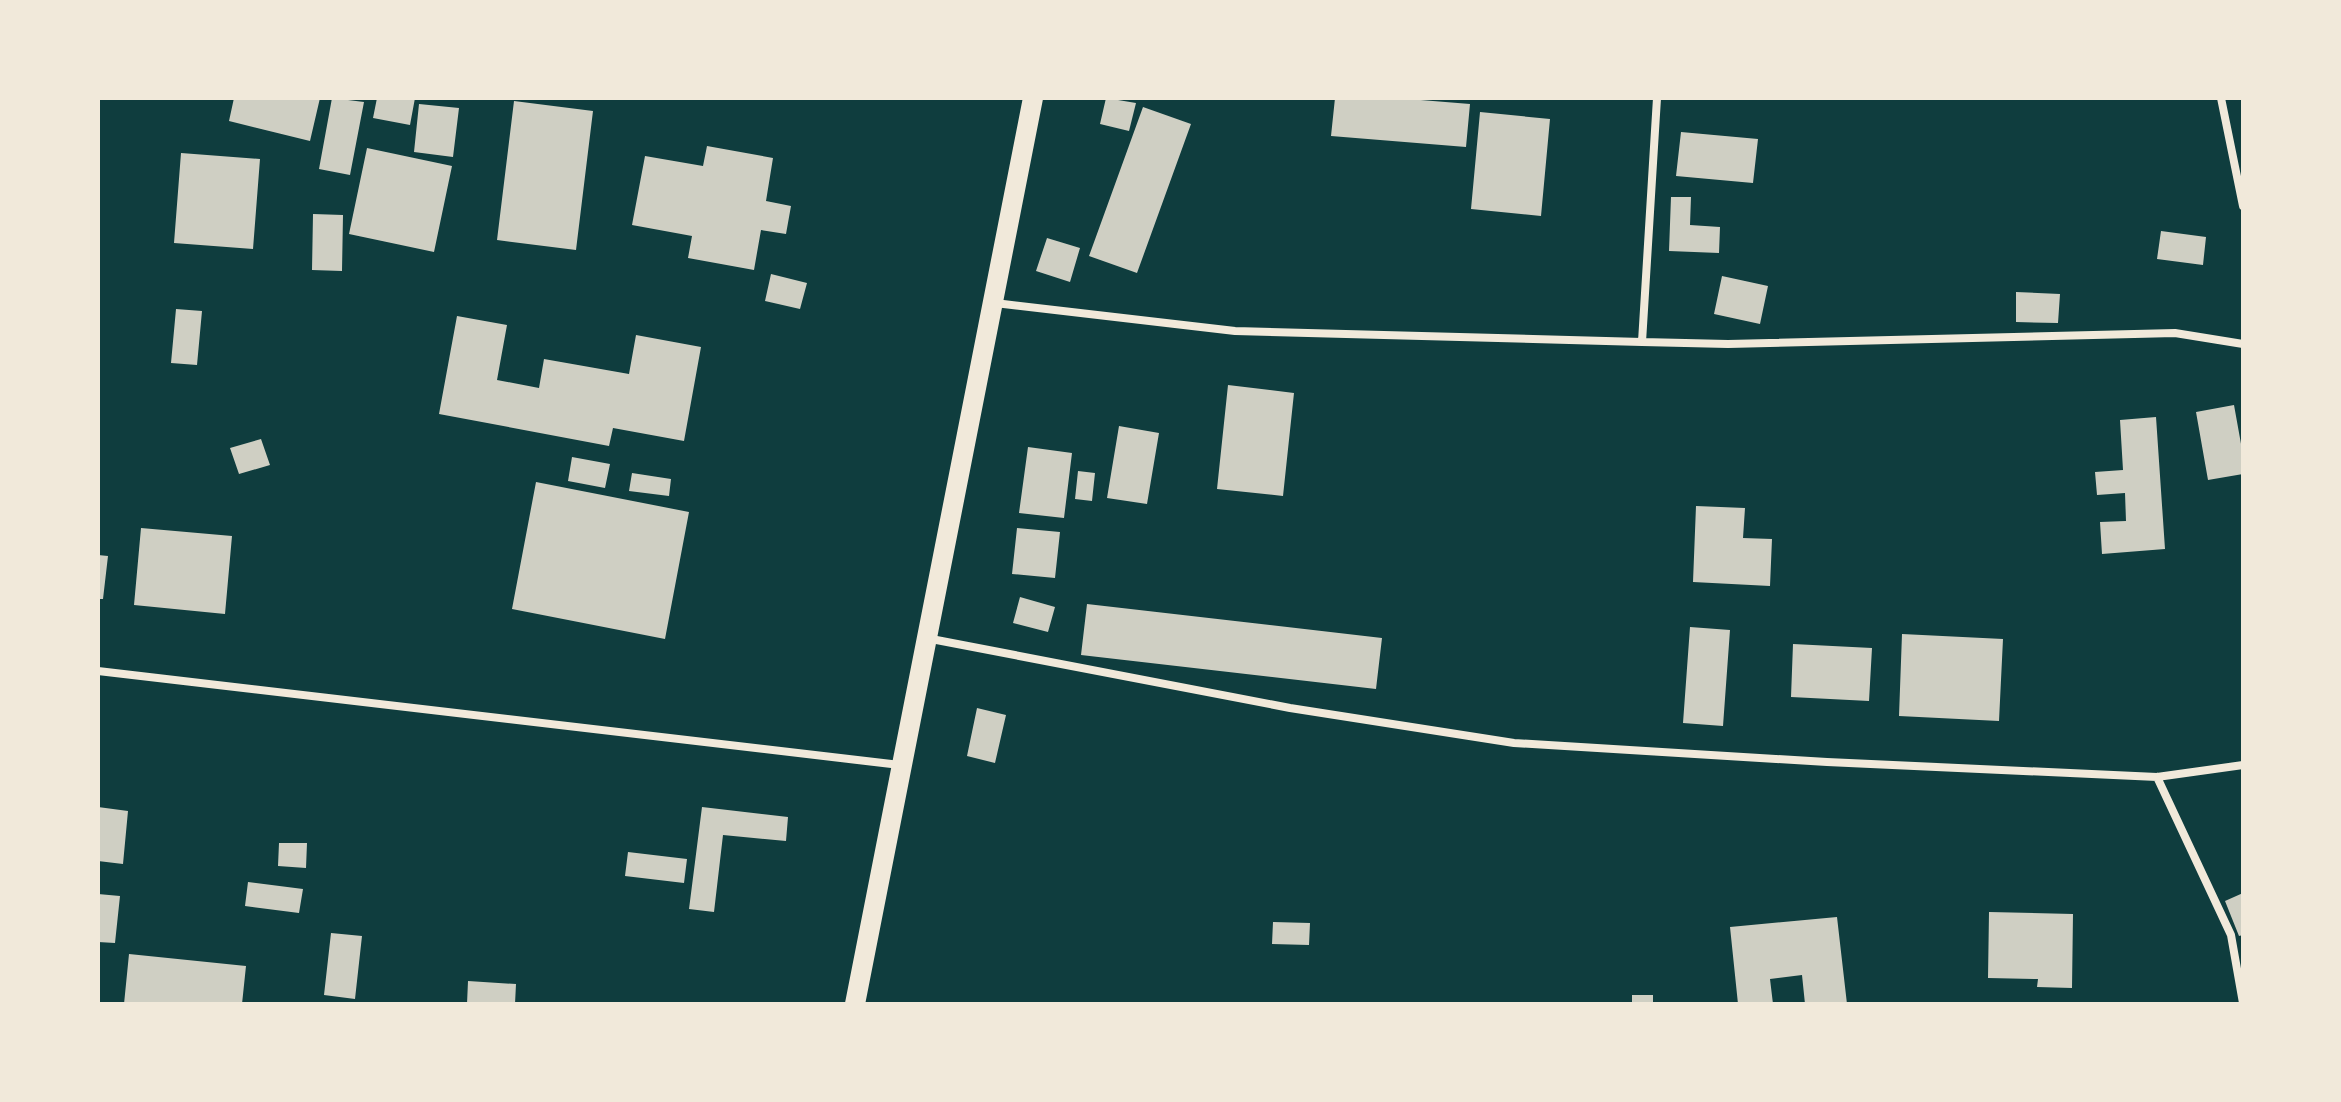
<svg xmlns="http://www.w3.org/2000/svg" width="2341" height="1102" viewBox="0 0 2341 1102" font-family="Montserrat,sans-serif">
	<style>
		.building { fill: #cfcfc3 }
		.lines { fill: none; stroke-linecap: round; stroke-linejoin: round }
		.minor { stroke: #f1e9da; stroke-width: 8 }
		.primary { stroke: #f1e9da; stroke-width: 20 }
	</style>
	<rect width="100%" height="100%" fill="#0f3d3e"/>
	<path class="building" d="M234,98H320L310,141L229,121Z
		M332,98L364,102L350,175L319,169Z
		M377,98H415L410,125L373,118Z
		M1106,98L1136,103L1129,131L1100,124Z
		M1335,98H1396L1470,104L1466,147L1331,136Z
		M514,101L593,111L576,250L497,240Z
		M419,104L459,108L453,157L414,152Z
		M1143,107L1191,124L1137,273L1089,256Z
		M1480,112L1550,119L1541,216L1471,209Z
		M1681,132L1758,139L1753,183L1676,176Z
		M707,146L773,158L766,201L791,206L786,234L761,230L754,270L688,258L692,236L632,225L645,156L703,166Z
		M367,148L452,166L434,252L349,234Z
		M181,153L260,159L253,249L174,243Z
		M1671,197H1691L1690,225L1720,227L1719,253L1669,251Z
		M313,214L343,215L342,271L312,270Z
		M2161,231L2206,237L2203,265L2157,259Z
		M1047,238L1080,248L1070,282L1036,271Z
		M771,274L807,283L800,309L765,301Z
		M1722,276L1768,286L1760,324L1714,314Z
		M2016,292L2060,294L2058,323L2016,322Z
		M176,309L202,311L197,365L171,363Z
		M457,316L507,325L497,380L539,388L544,359L629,374L636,335L701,347L684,441L613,428L609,446L439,414Z
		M1228,385L1294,393L1283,496L1217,489Z
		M2234,405L2243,455V474L2208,480L2196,412Z
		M2156,417L2165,549L2102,554L2100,522L2126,521L2125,493L2097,495L2095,472L2123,470L2120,420Z
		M1119,426L1159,433L1147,504L1107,498Z
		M261,439L270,465L239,474L230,448Z
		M1028,447L1072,453L1064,518L1019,513Z
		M572,457L610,464L605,488L568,481Z
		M1078,471L1095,473L1092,501L1075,499Z
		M632,473L671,479L669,496L629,491Z
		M536,482L689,512L665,639L512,609Z
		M1696,506L1745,508L1743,538L1772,539L1770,586L1693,582Z
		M141,528L232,536L225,614L134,605Z
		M1017,528L1060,532L1055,578L1012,574Z
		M98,555L108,556L103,599H98Z
		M1020,597L1055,607L1048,632L1013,623Z
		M1087,604L1382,638L1376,689L1081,655Z
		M1690,627L1730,630L1723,726L1683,723Z
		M1902,634L2003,639L1999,721L1899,716Z
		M1793,644L1872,648L1869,701L1791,697Z
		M977,708L1006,715L995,763L967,756Z
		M98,807L128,811L123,864L98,861Z
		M702,807L788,817L786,841L723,835L714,912L689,909Z
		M279,843H307L306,868L278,866Z
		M628,852L687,859L684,883L625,876Z
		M248,882L303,889L299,913L245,906Z
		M2243,893V935L2239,936L2225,901Z
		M98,894L120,896L115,943L98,942Z
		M1989,912L2073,914L2072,988L2037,987L2038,979L1988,978Z
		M1837,917L1847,1004H1805L1802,975L1770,979L1773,1004H1738L1730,927Z
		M1273,922L1310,923L1309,945L1272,944Z
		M331,933L362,936L355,999L324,995Z
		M129,954L246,966L242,1004H124Z
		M468,981L516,984L515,1004H467Z
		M1632,995H1653V1004H1632Z"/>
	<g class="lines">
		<path class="minor" d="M2221,98L2243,206
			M995,303L1235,331L1642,342L1728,344L2175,333L2243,344
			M1642,342L1657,98
			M926,638L1290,708L1514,743L1827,762L2157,777L2243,765
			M98,671L900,765
			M2157,777L2231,935L2243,1003"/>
		<path class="primary" d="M855,1004L1033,98"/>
	</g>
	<rect width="2341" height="1102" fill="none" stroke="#f1e9da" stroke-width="200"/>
</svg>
